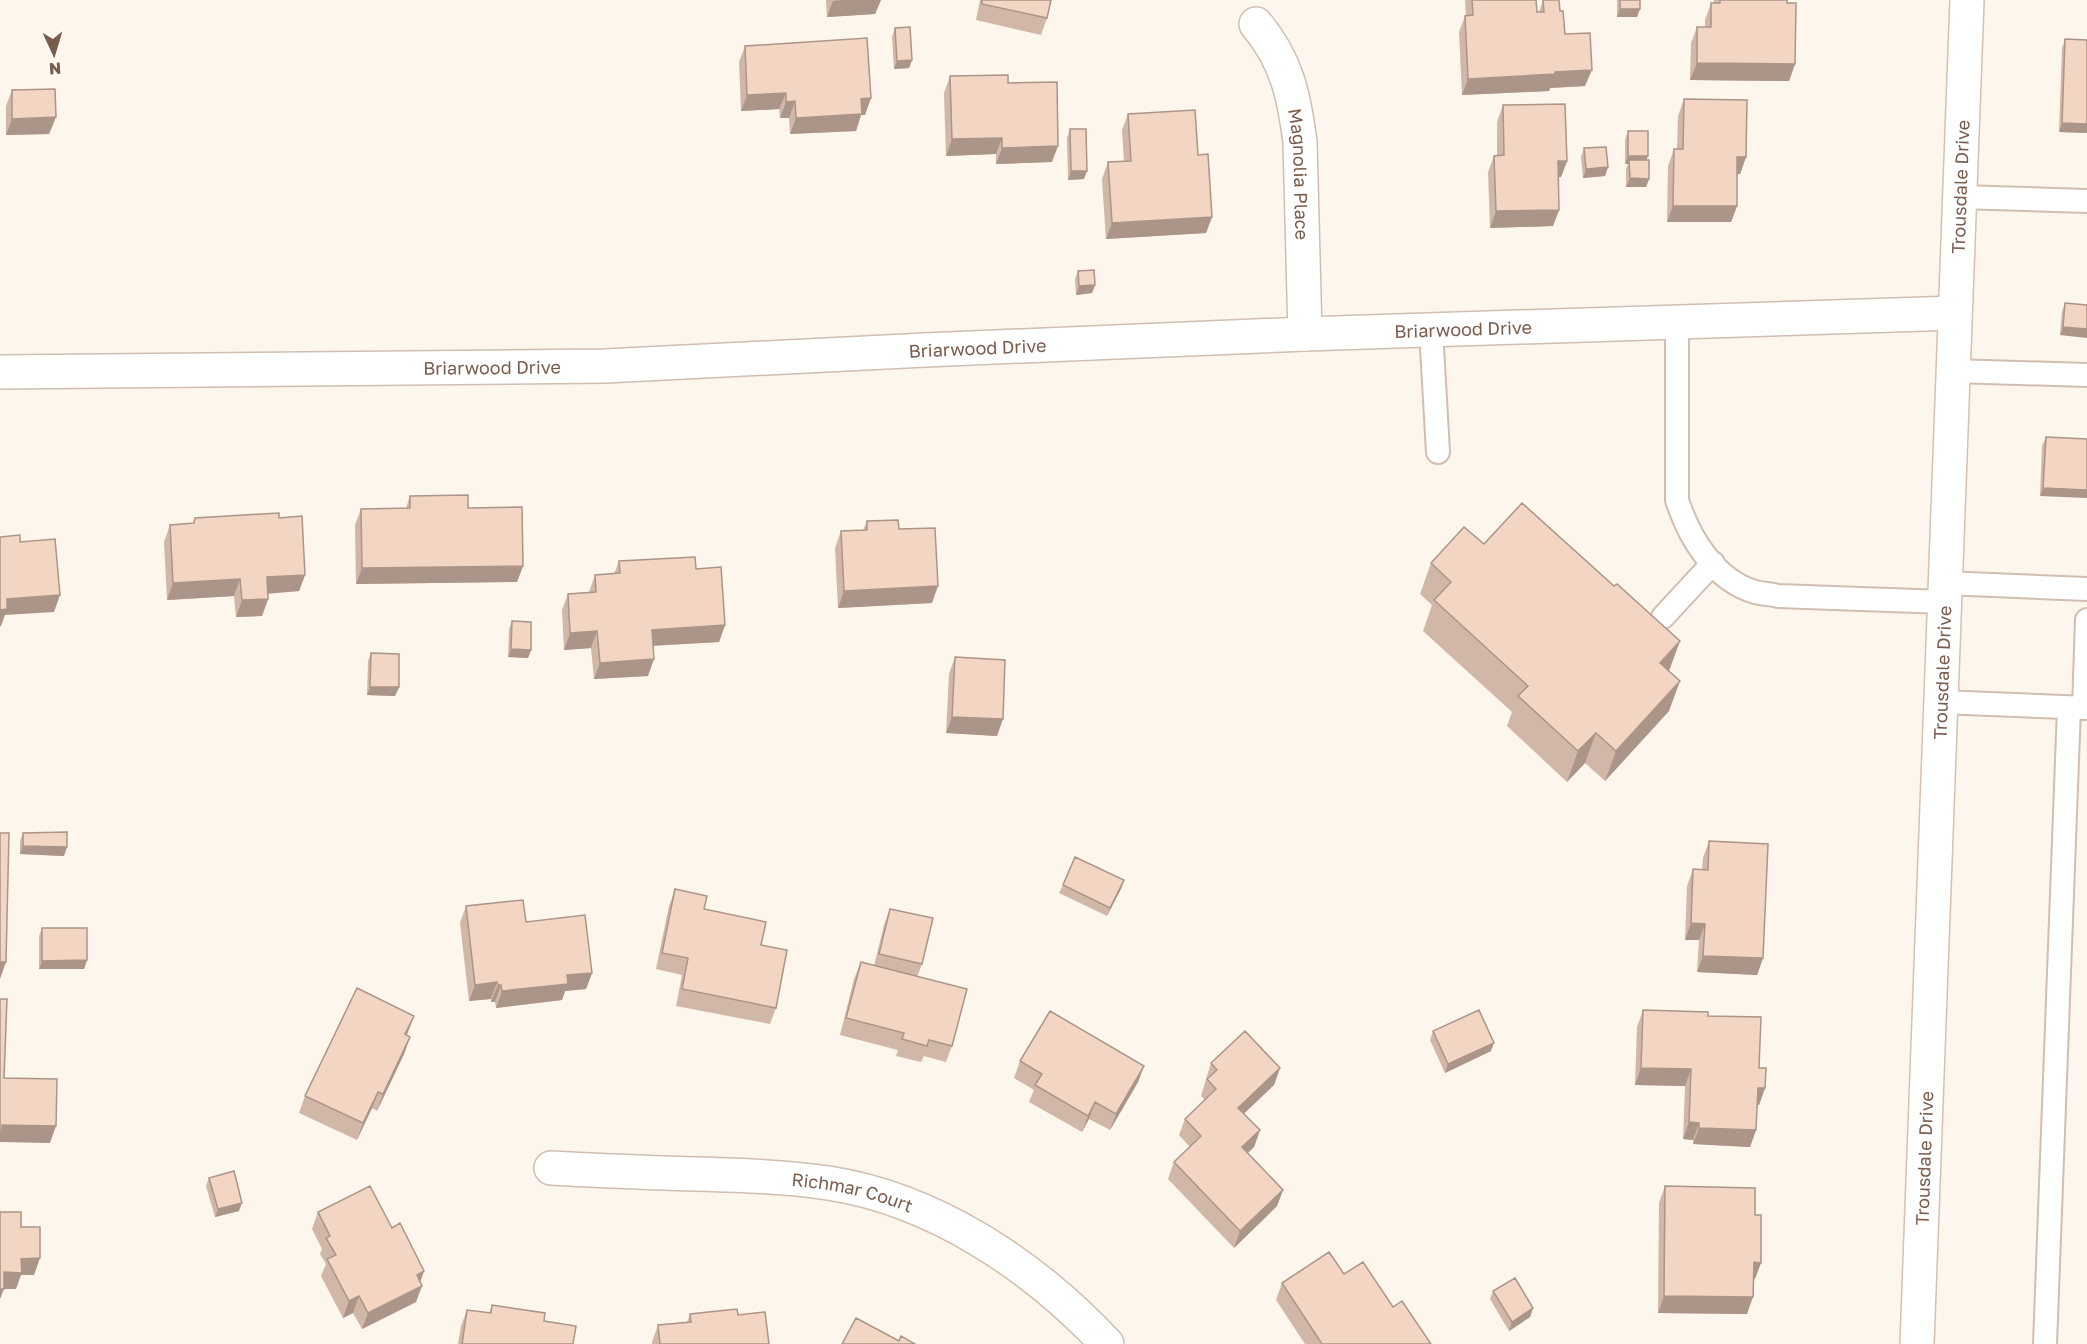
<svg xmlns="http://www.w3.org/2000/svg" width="2087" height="1344" viewBox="0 0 2087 1344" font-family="'Golos Text',sans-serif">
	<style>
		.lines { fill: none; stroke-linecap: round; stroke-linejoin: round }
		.lane-casing { stroke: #d1beb0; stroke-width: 26 }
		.street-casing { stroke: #d1beb0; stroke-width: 36 }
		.secondary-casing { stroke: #d6c0b0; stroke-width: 36 }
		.lane { stroke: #fff; stroke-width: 22 }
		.street { stroke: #fff; stroke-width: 33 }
		.secondary { stroke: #fff; stroke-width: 33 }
		.wall { fill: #d1b7a8 }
		.shaded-wall { fill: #aa9588 }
		.building { fill: #f3d5c3; stroke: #aa9588; stroke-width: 1.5 }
		.labels { text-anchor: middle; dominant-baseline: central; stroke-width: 4.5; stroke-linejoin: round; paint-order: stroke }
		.street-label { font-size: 18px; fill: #7a5c4d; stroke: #fffaf3 }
	</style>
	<rect width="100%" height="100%" fill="#fdf6ec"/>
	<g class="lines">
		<defs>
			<path id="lane" d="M1959,197L2087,201
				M1677,322V500C1689,537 1714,580 1755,592C1763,594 1771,594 1778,596L1944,602
				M1431,330L1438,452
				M1953,371L2087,375
				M1945,583L2087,589
				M1663,617L1713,563
				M1941,702L2087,708
				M2084,708L2087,620
				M2045,1344L2069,708"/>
			<g id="street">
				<path id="s1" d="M1256,24C1287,61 1294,96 1300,142L1305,334"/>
				<path id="s2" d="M0,372L605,366L925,350L1305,334L1955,313"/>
				<path id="s3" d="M551,1168C589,1170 626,1172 664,1173C719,1175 774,1175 828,1183C935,1199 1035,1267 1107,1344"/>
			</g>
			<g id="secondary">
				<path id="s4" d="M1917,1344L1967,0"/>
			</g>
		</defs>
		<use href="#lane" class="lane-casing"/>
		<use href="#street" class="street-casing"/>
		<use href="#secondary" class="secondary-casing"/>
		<use href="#lane" class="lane"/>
		<use href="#street" class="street"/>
		<use href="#secondary" class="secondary"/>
	</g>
	<path class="wall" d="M826,0H881L875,14L827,17Z
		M980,0H1051L1047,18L1041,35L976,20Z
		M1465,0H1536L1537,12H1539L1543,0L1560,11L1565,34L1585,86L1550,88L1549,91L1462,95L1459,32L1465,16H1466Z
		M1617,0H1640L1637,17H1617Z
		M1714,0H1787L1795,64L1789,81L1690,80L1691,43L1697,27H1705V20L1711,3H1714Z
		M895,28L912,60L909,68L894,69L892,37Z
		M2065,39L2087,133L2059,132L2062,48Z
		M745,46L865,115H861L856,131L790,134L789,118H780L779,109L741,111L739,62Z
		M950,76L1008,83L1052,162L996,164V154L946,156L944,93Z
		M12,90L56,117L49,134L6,135V106Z
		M1684,99L1746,157L1740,174H1737V206L1731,222H1667L1668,166L1674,149H1677L1678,116Z
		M1503,105L1567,161L1561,177H1559V210L1553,226L1490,228L1488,172L1494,156H1497V122Z
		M1128,114L1198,155L1212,217L1206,233L1106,239L1102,179L1108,162H1124L1122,130Z
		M1070,129L1084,179L1068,180L1067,138Z
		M1628,131L1647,160L1649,179L1646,187H1626V169L1628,164H1625V140Z
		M1584,148L1608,167L1605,176L1583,178L1581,157Z
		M1078,271L1095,285L1092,293L1076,295L1075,279Z
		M2065,303L2087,305L2060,335L2062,311Z
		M2046,437L2087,439L2040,496L2042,446Z
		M410,496L468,508L523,566L517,582L356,584L355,525L361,509L406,508Z
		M195,518H279L305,575L299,591L268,594V599L262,616L236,617L234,596L167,600L164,542L170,525L193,523Z
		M867,521L899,529L932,603L838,608L835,548L841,531L863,530Z
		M1484,544L1669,671V711L1605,781L1585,763L1567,782L1507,726L1512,712L1423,631L1432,605L1420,594L1431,563Z
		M619,561L696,569L725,625L719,642L653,646L648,676L594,679L591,648L564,650L562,610L568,594L589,592L595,575L614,574Z
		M512,621L531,650L528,658L508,657L509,629Z
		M371,653L399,687L395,696L367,695L368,661Z
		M955,657L997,736L946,733L949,674Z
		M23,833L64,856L20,854V841Z
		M1709,841L1763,958L1757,975L1697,972L1699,940H1685L1687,886L1693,869H1702L1703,858Z
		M1124,880L1107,916L1059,893L1063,885Z
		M675,889L704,909L761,945L776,1008L770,1024L676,1006L682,975L656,969L669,906Z
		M466,906L526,922L592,973L586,989L565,991L562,1000L496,1008L495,1002H491V999L469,1001L460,923Z
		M890,909L922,964L917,977L952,1046L946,1062L924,1056L921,1062L896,1056L898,1050L840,1035L854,979L861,962L874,966L884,925Z
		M42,928L87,960L84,969H39V936Z
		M1643,1010L1708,1016L1759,1068L1765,1088L1759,1105H1757L1756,1130L1750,1147L1693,1144V1140L1683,1139L1685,1086L1635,1085L1637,1027Z
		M1433,1031L1491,1051L1445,1073L1430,1040Z
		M408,1032L406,1035L410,1037L404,1054L377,1111L372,1108L357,1140L299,1113L305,1096Z
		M1020,1061L1144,1066L1138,1082L1110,1130L1089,1119L1082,1132L1029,1102L1034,1090L1014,1078Z
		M1211,1063L1280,1068L1274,1085L1243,1114L1260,1130L1254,1147L1248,1153L1283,1190L1277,1206L1234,1248L1168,1179L1174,1162L1190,1147L1179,1135L1185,1119L1205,1100L1201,1096Z
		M209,1178L239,1211L215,1217L206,1186Z
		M1665,1186L1755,1279H1754L1747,1314L1658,1313L1659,1203Z
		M318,1212L392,1228L424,1271L420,1282L416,1302L362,1329L353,1313L343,1318L321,1276L326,1264L320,1254L322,1249L312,1229Z
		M1344,1274L1393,1307L1431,1344H1305L1276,1300L1282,1283Z
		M1493,1291L1533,1308L1530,1317L1509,1331L1490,1299Z
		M492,1305L544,1321L573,1344H458L461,1326L467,1310L489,1313Z
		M690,1314L738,1315L769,1344H652V1342L658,1325L687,1322Z"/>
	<path class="shaded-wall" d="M843,0H881L875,14L827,17L833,1Z
		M1620,9H1640L1637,17H1617Z
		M912,60L909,68L894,69L897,61Z
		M1697,63L1795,64L1789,81L1690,80Z
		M1592,70L1585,86L1550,88L1549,91L1462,95L1468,79L1555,72Z
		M786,93L779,109L741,111L747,95Z
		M871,98L865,115H861L856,131L790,134L796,118L861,99Z
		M795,101L789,118H780L786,102Z
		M56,117L49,134L6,135L12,119Z
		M2062,123L2087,124V133L2059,132Z
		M1002,138L996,154L946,156L952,139Z
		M1058,146L1052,162L996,164L1002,148Z
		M1628,156H1648L1645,164L1629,160L1628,164H1625Z
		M1737,157H1746L1740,174H1731Z
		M1558,161H1567L1561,177L1552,178Z
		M1608,167L1605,176L1583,178L1586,169Z
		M1071,171H1087L1084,179L1068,180Z
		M1630,178L1649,179L1646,187H1626Z
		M1673,206H1737L1731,222H1667Z
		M1559,210L1553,226L1490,228L1496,211Z
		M1212,217L1206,233L1106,239L1112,223Z
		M1095,285L1092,293L1076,295L1079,286Z
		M2063,327L2087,329V338L2060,335Z
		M2043,488L2087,490V498L2040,496Z
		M523,566L517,582L356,584L362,568Z
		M305,575L299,591L261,594L267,577Z
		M240,579L234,596L167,600L173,583Z
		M938,586L932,603L838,608L844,591Z
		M60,595L54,612L5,615L1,626H0V610L7,599Z
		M268,599L262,616L236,617L242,600Z
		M725,625L719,642L646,646L652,630Z
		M597,631L591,648L564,650L570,633Z
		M1680,641L1669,671L1660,663Z
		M511,649L531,650L528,658L508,657Z
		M654,659L648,676L594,679L600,663Z
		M1680,681L1669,711L1605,781L1616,751Z
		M370,687H399L395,696L367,695Z
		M952,717L1003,719L997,736L946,733Z
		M1596,733L1585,763L1567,782L1578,751Z
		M23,846L67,847L64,856L20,854Z
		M1124,880L1121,889L1107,916L1110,908Z
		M1691,923L1705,924L1699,940H1685Z
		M1703,956L1763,958L1757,975L1697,972Z
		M87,960L84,969H39L42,961Z
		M0,962H6L0,979Z
		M592,973L586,989L565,991L562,1000L496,1008L502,991L567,975Z
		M497,982L491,999L469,1001L475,985Z
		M498,985H501L495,1002H491Z
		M414,1016L408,1032L399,1051L405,1034Z
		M410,1037L404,1054L377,1111L383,1094Z
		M1494,1043L1491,1051L1445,1073L1448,1064Z
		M1144,1066L1138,1082L1110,1130L1116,1114Z
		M1280,1068L1274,1085L1232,1125L1238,1108Z
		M1641,1068L1691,1069L1685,1086L1635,1085Z
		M1758,1088H1765L1759,1105H1752Z
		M378,1092L372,1108L357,1140L363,1123Z
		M1095,1102L1089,1119L1082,1132L1088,1116Z
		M1689,1122L1699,1123L1693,1140L1683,1139Z
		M2,1125L56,1126L50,1143L0,1142V1130Z
		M1699,1128L1756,1130L1750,1147L1693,1144Z
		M1260,1130L1254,1147L1236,1163L1242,1147Z
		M1283,1190L1277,1206L1234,1248L1240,1231Z
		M242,1203L239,1211L215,1217L218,1209Z
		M40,1258L34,1275H21L16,1289H0L4,1272L21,1259Z
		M1754,1262L1761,1263L1755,1279H1748Z
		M424,1271L418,1288L417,1275Z
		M422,1286L416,1302L362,1329L368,1313Z
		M0,1289H4L0,1299Z
		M359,1296L353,1313L343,1318L349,1301Z
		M1664,1296L1753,1297L1747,1314L1658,1313Z
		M1533,1308L1530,1317L1509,1331L1512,1322Z"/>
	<path class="building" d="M982,0H1051L1047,18L982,4Z
		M1472,0H1536L1537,12H1544L1543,0H1559L1560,11H1563L1565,34L1590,33L1592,70L1555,72V74L1468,79L1465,16L1473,15Z
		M1620,0H1640V9H1620Z
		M1720,0H1787V3H1796L1795,64L1697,63V27H1711V3H1720Z
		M910,27L912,60L897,61L895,28Z
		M867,38L871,98L861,99L862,114L796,118L795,101L786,102V93L747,95L745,46Z
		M2065,39L2087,40V124L2062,123Z
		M1008,75V83L1057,82L1058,146L1002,148V138L952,139L950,76Z
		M55,89L56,117L12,119V90Z
		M1684,99L1747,100L1746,157H1737V206H1673L1674,149H1683Z
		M1565,104L1567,161H1558L1559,210L1496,211L1494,156L1504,155L1503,105Z
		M1195,110L1198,155L1208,154L1212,217L1112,223L1108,162L1131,161L1128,114Z
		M1070,129H1086L1087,171H1071Z
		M1628,131H1648V156H1628Z
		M1606,147L1608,167L1586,169L1584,148Z
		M1629,160H1649V179L1630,178Z
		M1094,270L1095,285L1079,286L1078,271Z
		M2065,303L2087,305V329L2063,327Z
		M2046,437L2087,439V490L2043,488Z
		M468,495V508L522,507L523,566L362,568L361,509L410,508V496Z
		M1522,503L1614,586L1617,584L1680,641L1660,663L1680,681L1616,751L1596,733L1578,751L1518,696L1528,686L1434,600L1451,582L1431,563L1464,527L1484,544Z
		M279,513V518L302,516L305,575L267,577L268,599L242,600L240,579L173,583L170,525L194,523L195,518Z
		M898,520L899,529L935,528L938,586L844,591L841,531L867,530V521Z
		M20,535V542L55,539L60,595L7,599V609L0,610V537Z
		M695,557L696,569L721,567L725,625L652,630L654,659L600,663L597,631L570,633L568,594L596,592L595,575L620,573L619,561Z
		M512,621L531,622V650L511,649Z
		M371,653L399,654V687H370Z
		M955,657L1005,660L1003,719L952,717Z
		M67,832V847L23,846V833Z
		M0,833H9L6,962H0Z
		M1709,841L1768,844L1763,958L1703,956L1705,924L1691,923L1693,869L1708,870Z
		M1075,857L1124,880L1110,908L1063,885Z
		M675,889L707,896L704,909L766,922L761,945L787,950L776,1008L682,989L688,958L662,953Z
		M523,900L526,922L585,915L592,973L567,975L568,984L502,991L501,985H498L497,982L475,985L466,906Z
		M890,909L933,918L922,964L879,954Z
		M42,928H87V960L42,961Z
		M861,962L967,989L952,1046L929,1040L927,1046L902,1039L904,1033L846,1018Z
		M357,988L414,1016L405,1034L410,1037L383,1094L378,1092L363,1123L305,1096Z
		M0,999H7L4,1078L57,1079L56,1126L2,1125V1132H0Z
		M1479,1010L1494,1043L1448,1064L1433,1031Z
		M1643,1010L1708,1012V1016L1761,1017L1759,1068H1766L1765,1088H1758L1756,1130L1699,1128V1123L1689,1122L1691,1069L1641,1068Z
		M1050,1011L1144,1066L1116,1114L1095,1102L1088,1116L1035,1085L1042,1074L1020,1061Z
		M1245,1031L1280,1068L1238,1108L1260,1130L1242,1147L1283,1190L1240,1231L1174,1162L1201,1136L1185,1119L1216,1089L1207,1079L1217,1070L1211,1063Z
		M234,1171L242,1203L218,1209L209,1178Z
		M370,1186L392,1228L400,1223L424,1271L417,1275L422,1286L368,1313L359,1296L349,1301L327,1259L336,1255L326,1238L330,1236L318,1212Z
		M1665,1186L1755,1188V1215H1761V1263L1754,1262L1753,1297L1664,1296Z
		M0,1212H21V1227H40V1258L21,1259L22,1273L4,1272V1289H0Z
		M1329,1252L1344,1274L1363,1262L1393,1307L1402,1301L1431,1344H1322L1282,1283Z
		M1515,1278L1533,1308L1512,1322L1493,1291Z
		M492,1305L545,1313L544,1321L576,1326L573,1344H462L467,1310L491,1313Z
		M737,1309L738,1315L765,1312L769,1344H660L658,1325L691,1322L690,1314Z
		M856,1318L899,1341L901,1336L915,1344H842Z"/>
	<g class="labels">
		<g class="street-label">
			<text stroke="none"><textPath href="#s1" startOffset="160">Magnolia Place</textPath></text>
			<text stroke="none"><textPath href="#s4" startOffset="1158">Trousdale Drive</textPath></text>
			<text stroke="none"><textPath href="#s2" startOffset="1464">Briarwood Drive</textPath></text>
			<text stroke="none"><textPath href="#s2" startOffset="978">Briarwood Drive</textPath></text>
			<text stroke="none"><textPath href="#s2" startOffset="492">Briarwood Drive</textPath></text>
			<text stroke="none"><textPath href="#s4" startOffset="672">Trousdale Drive</textPath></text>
			<text stroke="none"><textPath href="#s4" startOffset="186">Trousdale Drive</textPath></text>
			<text stroke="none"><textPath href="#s3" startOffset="303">Richmar Court</textPath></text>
		</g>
	</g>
	<g transform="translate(54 54) rotate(176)" stroke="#fffaf3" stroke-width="4.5" paint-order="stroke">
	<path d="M0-4.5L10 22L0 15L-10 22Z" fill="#7a5c4d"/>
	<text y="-9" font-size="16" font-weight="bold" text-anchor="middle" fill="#7a5c4d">N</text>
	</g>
</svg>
